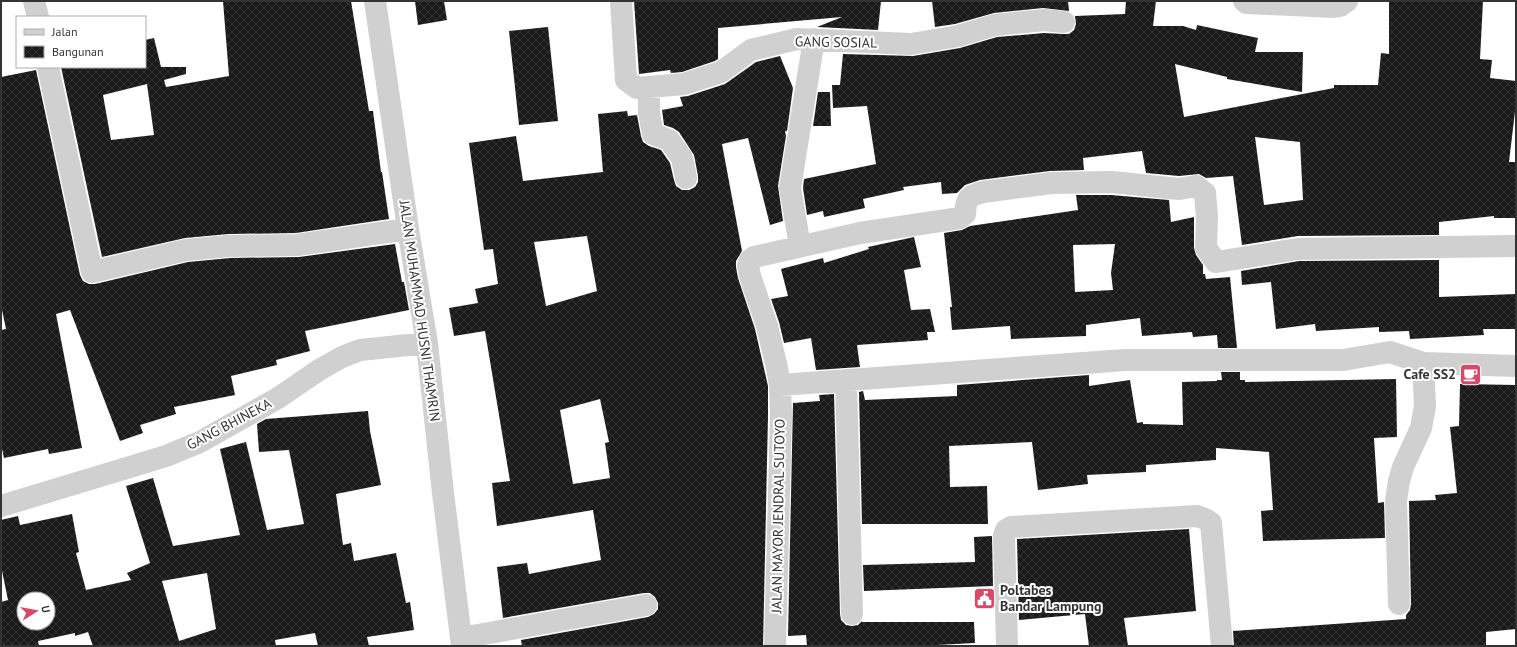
<svg xmlns="http://www.w3.org/2000/svg" width="1517" height="647" viewBox="0 0 1517 647" font-family="'PT Sans',sans-serif">
	<style>
		.building { fill: url(#building-cross-hatch); fill-rule: evenodd }
		.lines { fill: none; stroke-linecap: round; stroke-linejoin: round }
		.minor { stroke: #d0d0d0; stroke-width: 22 }
		.labels { text-anchor: middle; dominant-baseline: central; stroke-width: 4; stroke-linejoin: round; paint-order: stroke }
		.street-label { font-size: 14px; fill: #333; stroke: #fff }
		.poi-label { font-size: 14px; font-weight: bold; fill: #333; stroke: #fff; text-anchor: end }
	</style>
	<defs>
		<pattern id="building-cross-hatch" width="8" height="8" patternUnits="userSpaceOnUse"><rect width="8" height="8" fill="#1a1a1a"/><path d="M0 0l8 8M0 8l8-8" fill="none" stroke="#333"/></pattern>
	</defs>
	<rect width="100%" height="100%" fill="#fff"/>
	<path class="building" d="M223,1H351L369,111H373L381,172H382L389,219L296,233L229,234L185,238L102,257L61,67H145V40L154,38L161,67H186V74L164,80L166,87L229,76ZM147,84L154,135L111,140L103,95Z
		M415,1H444L447,20L418,25Z
		M634,1H881L878,30L817,27L842,17L718,28V59L715,61L682,72L671,73L670,70L639,74Z
		M932,1H1068L1069,11L1043,8L994,13L955,24L935,27Z
		M1126,1H1156L1153,26H1183L1196,30L1197,25L1258,38L1255,52H1303L1302,92L1227,79V77L1175,64L1184,117L1334,88V85H1378L1381,53L1389,54V1H1483L1480,59L1492,60L1490,78L1516,81V103L1509,162H1516V218H1494V216L1439,222V235L1298,236L1242,245L1233,176L1206,178L1199,174L1179,176L1146,173L1142,151L1083,158L1084,170L1050,171L980,180L965,185L957,193L942,194L941,182L903,187L904,190L863,199L865,208L824,217L823,211L807,215L803,188L804,179L876,164L867,106L833,108L832,85H840L843,54L913,56L960,48L997,37L1044,33L1063,34H1069L1074,30L1076,24L1075,16L1125,14ZM1255,137L1300,142L1303,200L1264,205Z
		M548,27L558,121L519,125L509,31Z
		M780,56L793,88L787,131H785L786,136L778,186L783,221L770,225L748,138L722,144L742,251L736,261V267L738,278L755,329L768,386V416L763,646H522L521,640L648,617L654,614L658,609V603L655,597L650,593H644L503,618L497,567L527,563L529,574L601,560L593,510L497,526L492,483L510,481L485,331L454,336L449,308L478,303L475,289L498,284L493,249L484,250L469,143L516,136L523,181L603,172L598,114L627,111L628,116L637,115L641,136L643,142L649,146L661,150L670,163L674,180L676,186L682,190H689L695,187L698,182V176L694,155L679,132L673,128L664,125L662,110L683,106L680,97L688,96L725,84L756,62ZM587,236L597,291L546,306L534,242ZM600,399L609,442L605,443L610,478L573,484L560,410Z
		M36,70L80,275L83,281L89,284H95L188,262L230,258L299,257L395,244L402,282H404L409,310L305,331L310,351L276,360L277,365L231,376L235,395L174,407L176,414L140,425L143,433L120,441L70,310L56,314L82,448L49,454L48,449L4,458L1,444V330L6,329L1,305V77Z
		M818,92H830L831,126H813Z
		M1076,195H1111L1169,200L1171,222L1194,217V248L1196,255L1203,265V274H1205L1206,279L1230,277L1237,348H1218L1217,335L1193,337L1192,332L1142,336L1140,318L1086,325V336L1011,339L1010,326L952,330L950,307H952L944,233L962,230L970,226L1078,210ZM1115,244L1111,273L1113,290L1075,292L1073,245Z
		M914,237L921,267L904,270L911,310L930,309L935,332H927L928,340L857,345L860,367L816,370L811,338L784,343L779,322L771,299L788,296L781,269L823,258L824,263L869,249L868,247Z
		M1439,260V297L1516,294V329H1483L1484,335L1410,339L1409,331L1379,332V327L1316,331L1315,324L1276,329L1271,282L1242,285L1241,271L1299,261Z
		M1221,372H1240V380H1245V382L1396,379L1397,437L1374,438L1378,503L1384,502L1385,538L1263,541L1261,511L1273,510L1269,452L1216,448V460L1146,465V472L1087,475L1088,484L1038,490L1032,442L949,446L950,487L987,486L988,524H862L859,392L863,391L865,400L957,396V385L1089,375V386L1130,380L1137,423L1143,422V424L1183,425L1182,382L1217,381V380H1222Z
		M1460,384L1516,385V629L1486,632V646H1234L1233,631L1406,619V615L1410,610L1411,604L1409,501L1436,500L1435,495L1457,493L1450,427L1459,426Z
		M834,394L840,614L841,620L846,625L852,626L858,625L862,621V622H974L975,643L918,646H807L806,635L788,636L793,403L820,401L819,395Z
		M368,411L370,431L381,485L336,494L343,545L351,543L354,561L396,553L406,603L410,602L414,630L367,637L369,646H318L315,633L275,640L276,646H93L88,632L75,636V633L38,641L39,646H1V602L8,600L1,566V520L18,516L20,525L72,514L79,552L76,553L86,590L131,580L127,573L150,563L126,486L153,478L173,546L240,535L220,449L246,442L267,530L304,524L289,450L259,452L257,424L266,419ZM207,573L216,629L179,641L162,581ZM24,599H48V623H24Z
		M1189,529L1196,611L1124,618L1128,646H1089L1085,614L1019,620L1017,539Z
		M992,536L993,586L864,591L863,565L975,562L974,537Z"/>
	<g class="lines">
		<path class="minor" d="M34,1L38,17
			M375,1L408,229L427,343L443,493L462,646
			M621,1L626,80L637,88L684,84L721,72L751,50L797,39L911,44L958,36L995,25L1044,20L1064,22
			M1244,1L1246,3L1334,7L1340,6L1347,1
			M48,67L92,272L186,250L229,246L297,245L408,229
			M649,87V113L653,134L669,140L682,158L686,178
			M800,246L790,188L814,39
			M846,380L852,614
			M780,385L1125,360H1343L1390,352L1423,363L1516,366
			M1,506L130,467L166,456L200,442L278,398L319,370L342,357L360,350L427,343
			M1399,604L1396,501L1399,481L1403,467L1421,428L1425,406L1423,363
			M461,638L646,605
			M775,646L781,416L780,385L777,368L767,326L750,276L748,265L750,260L754,257L860,233L960,218L965,214C966,198 968,196 983,192L1052,183L1112,182L1179,189L1196,186L1205,193L1207,217L1206,248L1216,262L1298,249L1516,246
			M1007,646L1004,536L1006,530L1011,527L1197,516L1205,519L1211,523L1222,646"/>
	</g>
	<defs>
		<symbol id="cafe-square" viewBox="-11 -11 22 22"><rect x="-9" y="-9" width="18" height="18" rx="4" fill="#d64968" stroke="#fff"/><path d="M-5.5-4.5H6V0H3Q3 3.5 0 3.5H-2.5Q-5.5 3.5-5.5 0ZM3-3.2v2h1.7v-2ZM-6 4.5H4V6H-6Z" fill="#fff"/></symbol>
		<symbol id="civic-square" viewBox="-11 -11 22 22"><rect x="-9" y="-9" width="18" height="18" rx="4" fill="#d64968" stroke="#fff"/><path d="M-.6-6.5H3V-4.5H.6V-3L4-1V1h2V6H-6V1h2V-1L-.6-3ZM-1.2 2.5V6h2.4V2.5Z" fill="#fff"/></symbol>
	</defs>
	<g fill-rule="evenodd">
		<use href="#cafe-square" x="1458" y="362" width="25" height="25"/>
		<use href="#civic-square" x="972" y="586" width="25" height="25"/>
	</g>
	<g class="labels">
		<g class="street-label">
			<text transform="translate(836 42) rotate(1)">GANG SOSIAL</text>
			<text transform="translate(420 311) rotate(82)">JALAN MUHAMMAD HUSNI THAMRIN</text>
			<text transform="translate(229 424) rotate(-28)">GANG BHINEKA</text>
			<text transform="translate(778 516) rotate(-89)">JALAN MAYOR JENDRAL SUTOYO</text>
		</g>
		<g class="poi-label">
			<text x="1456" y="374">Cafe SS2</text>
			<text x="1000" y="590" text-anchor="start">Poltabes<tspan x="1000" dy="16">Bandar Lampung</tspan></text>
		</g>
	</g>
	<rect width="1517" height="647" fill="none" stroke="#333333" stroke-width="4"/>
	<rect x="16" y="16" width="130" height="52" fill="#ffffff" stroke="#adadad"/>
	<rect x="24" y="29" width="20" height="6" fill="#d0d0d0" stroke="#adadad"/>
	<text x="52" y="36" font-size="12" fill="#333333">Jalan</text>
	<rect x="24" y="46" width="20" height="12" fill="url(#building-cross-hatch)" stroke="#adadad"/>
	<text x="52" y="56" font-size="12" fill="#333333">Bangunan</text>
	<g transform="translate(36 611) rotate(79)"><circle r="19" fill="#ffffff" stroke="#adadad"/>
	<path d="M0-3L7 15L0 10L-7 15Z" fill="#d64968"/>
	<text y="-6" font-size="11" font-weight="bold" text-anchor="middle" fill="#333333">U</text>
	</g>
</svg>
